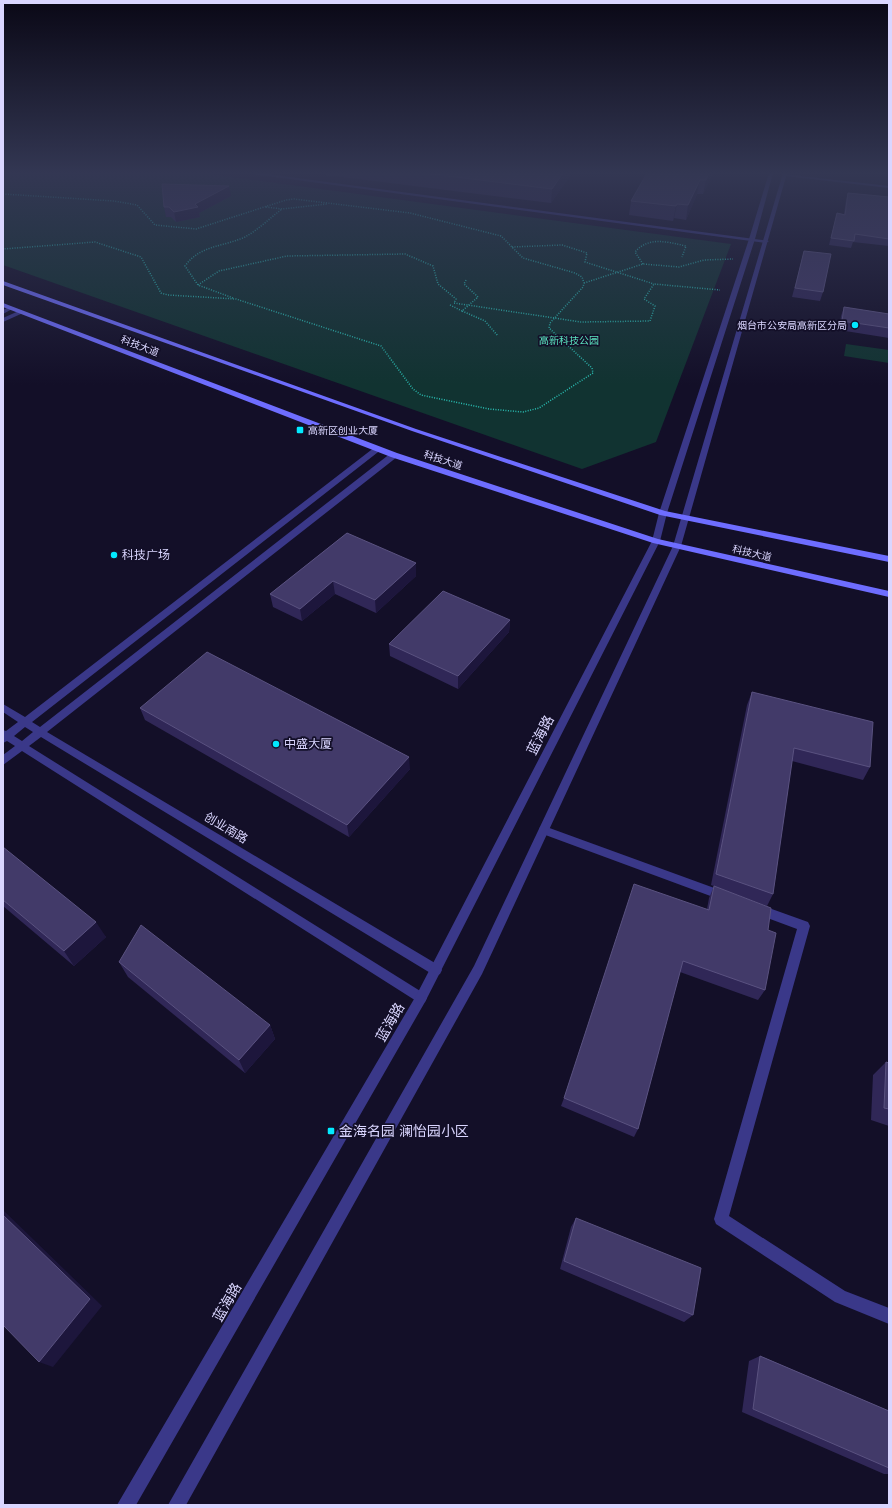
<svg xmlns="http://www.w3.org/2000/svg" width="892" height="1508" viewBox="0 0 892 1508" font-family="Arial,'Noto Sans SC',sans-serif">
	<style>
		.green { fill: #113331 }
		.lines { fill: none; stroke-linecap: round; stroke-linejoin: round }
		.path { stroke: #2abfb4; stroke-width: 1.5; stroke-dasharray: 1 1.5; stroke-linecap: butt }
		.minor { fill: #3a3889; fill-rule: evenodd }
		.tertiary { fill: #3a3889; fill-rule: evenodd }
		.secondary { fill: #6e6dff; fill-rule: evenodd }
		.wall { fill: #302757 }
		.shaded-wall { fill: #1d163c }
		.building { fill: #423a69; stroke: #5a5280 }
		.poi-dot { fill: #02e9ff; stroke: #130f28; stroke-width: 1.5 }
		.labels { text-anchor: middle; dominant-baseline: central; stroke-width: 3.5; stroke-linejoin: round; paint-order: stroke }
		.far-poi-label { font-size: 10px; fill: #dad6ff; stroke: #130f28; text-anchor: end }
		.far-park-label { font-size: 10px; fill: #5ce5c1; stroke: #130f28 }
		.far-street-label { font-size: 10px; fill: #dad6ff; stroke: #130f28 }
		.poi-label { font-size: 12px; fill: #dad6ff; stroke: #130f28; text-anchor: start }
		.street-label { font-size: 12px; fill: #dad6ff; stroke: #130f28 }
		.near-street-label { font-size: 14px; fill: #dad6ff; stroke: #130f28 }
		.near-poi-label { font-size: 14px; fill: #dad6ff; stroke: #130f28; text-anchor: start }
	</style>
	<rect width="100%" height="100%" fill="#130f28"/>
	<path class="green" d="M3,173H201L731,244L656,442L582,469L3,265Z
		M846,344L889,350V363L844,356Z"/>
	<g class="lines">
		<path class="path" d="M3,194L114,201L137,205L155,225L196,229L286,200L294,199L410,213L501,236L523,258L575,273L582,277L584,283L583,287L550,323L549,328L592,368L593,373L539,408L523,412L489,409L421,395L413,389L381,346L236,299L168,295L161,293L141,257L95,242L3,249
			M266,207L282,209L327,204
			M512,247L562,245L587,253L585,262L654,284
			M643,264L635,252C649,236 667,242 686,246L682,257
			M466,280L464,284L478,297L462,311L485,321L498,336
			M584,283L643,264L679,267L704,260L733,259
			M198,285L219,271L287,256L405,254L433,266L438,284L456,299L454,303L581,322L650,321L655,306L644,299L654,284L720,290
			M233,298L198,285L185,266C200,245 223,247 245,237C258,230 270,218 282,209
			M450,305L462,311"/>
		<path class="minor" d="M244,173H260L769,241L766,243Z
			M783,174L889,186V188L785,176Z
			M9,307L14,308L3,314V310Z
			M21,310L24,312L23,313L3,322V318Z
			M375,447H378L382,449L32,722L40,727L391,453H397V457L47,732L440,966L442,970L440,974L436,976L432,974L41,737L29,746L425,994L427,998L425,1002L421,1004L22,751L3,765V755L15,746L7,741L3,743V730L6,731L18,722L3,712V704L25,717ZM25,727L33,732L22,741L14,736Z
			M544,826L728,893L730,896L728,899L724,901L540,833L539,830L540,827Z
			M758,904L808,922L810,926L729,1216L845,1291L889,1308V1324L835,1302L716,1224L714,1219L797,929L754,913L752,909L754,905Z"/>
		<path class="tertiary" d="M769,173H773L755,239L667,513L660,541L425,1002L136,1505H117L417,994L652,541L659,513L749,239Z
			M783,173H787L681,546L482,974L186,1505H168L474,966L673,546Z"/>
		<path class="secondary" d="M3,281L416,429L665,511L889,556V562L660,515L412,431L3,285Z
			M3,303L397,453L658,539L889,591V597L653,543L391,457L3,307Z"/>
	</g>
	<path class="wall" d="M326,173H572L551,203L326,175Z
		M647,173H713L703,194H697L686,220L674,218L673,221L629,215L631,201Z
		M848,193L889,197V246L853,242L851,248L829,245L837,213L844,214L846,200Z
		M231,196L199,213L200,217L176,222L171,217H166L164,207Z
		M804,251L823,292L820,301L792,297Z
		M844,307L889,314V338L839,330L841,316Z
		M347,533L416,576L376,613L335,594L302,621L273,607L270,594Z
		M510,620L509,632L458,689L390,656L389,644Z
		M752,692L870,767L863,780L792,761L773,894L767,906L711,885L747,705Z
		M140,708L410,769L349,837L145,720Z
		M3,847L106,937L74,966L3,906Z
		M714,886L768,930L765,990L758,1000L680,972L638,1129L634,1137L561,1106L564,1098L707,909L709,898Z
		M119,962L270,1025L275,1039L245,1073L128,977Z
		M886,1062L889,1063V1126L871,1120L873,1075Z
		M576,1218L693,1315L684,1322L560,1269L571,1227Z
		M760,1356L889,1411V1474H884L742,1412L749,1361Z"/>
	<path class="shaded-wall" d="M563,173H572L551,203L552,189Z
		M709,173H713L703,194L706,180Z
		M700,180L697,194L686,220L688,205Z
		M229,186L231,196L199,213L200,217L176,222L174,212Z
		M677,204L674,218L673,221L676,206Z
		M416,563V576L376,613L375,600Z
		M333,581L335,594L302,621L300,609Z
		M510,620L509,632L458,689V676Z
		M409,757L410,769L349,837L347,825Z
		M96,922L106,937L74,966L64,951Z
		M270,1025L275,1039L245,1073L239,1060Z
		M3,1210L102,1306L53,1367L39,1362L3,1215Z"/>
	<path class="building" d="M424,173H563L552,189Z
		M647,173H709L706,180H700L688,205L677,204L676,206L631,201Z
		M162,184L229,186L195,204L198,207L174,212L169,207H164Z
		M848,193L889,197V239L855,234L854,241L831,238L837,213L845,215Z
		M804,251L831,254L823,292L795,288Z
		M844,307L889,314V328L842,321Z
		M347,533L416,563L375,600L333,581L300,609L270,594Z
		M443,591L510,620L458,676L389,644Z
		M207,652L409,757L347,825L140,708Z
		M752,692L873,722L870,767L794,748L773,894L716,874Z
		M3,847L96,922L64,951L3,900Z
		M634,884L709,910L714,886L771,908L768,930L776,933L765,990L683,961L638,1129L564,1098Z
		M141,925L270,1025L239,1060L119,962Z
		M886,1062L889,1063V1109L884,1108Z
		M3,1215L90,1299L39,1362L3,1325Z
		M576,1218L701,1268L693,1315L564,1261Z
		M760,1356L889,1411V1468L753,1409Z"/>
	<linearGradient id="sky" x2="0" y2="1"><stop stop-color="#0a0816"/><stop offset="0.45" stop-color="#333753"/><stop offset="1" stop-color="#333753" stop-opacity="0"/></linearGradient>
	<rect width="892" height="385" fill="url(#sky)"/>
	<g class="poi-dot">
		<circle cx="855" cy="325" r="4"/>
		<rect x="296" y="426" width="8" height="8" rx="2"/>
		<circle cx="114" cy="555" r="4"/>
		<circle cx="276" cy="744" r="4"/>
		<rect x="327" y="1127" width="8" height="8" rx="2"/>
	</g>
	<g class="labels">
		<g class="far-poi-label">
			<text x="847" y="325">烟台市公安局高新区分局</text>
			<text x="308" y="430" text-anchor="start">高新区创业大厦</text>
		</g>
		<g class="far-park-label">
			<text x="569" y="340">高新科技公园</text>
		</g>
		<g class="far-street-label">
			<text transform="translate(140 346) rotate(21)">科技大道</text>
			<text transform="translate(443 460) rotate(18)">科技大道</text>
			<text transform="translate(752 553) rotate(13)">科技大道</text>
		</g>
		<g class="poi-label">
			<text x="122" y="555">科技广场</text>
			<text x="284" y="744">中盛大厦</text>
		</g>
		<g class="street-label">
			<text transform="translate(226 828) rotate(31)">创业南路</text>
		</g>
		<g class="near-street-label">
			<text transform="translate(540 735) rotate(-63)">蓝海路</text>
			<text transform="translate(390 1022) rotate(-60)">蓝海路</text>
			<text transform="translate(227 1302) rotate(-60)">蓝海路</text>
		</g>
		<g class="near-poi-label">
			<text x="339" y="1131">金海名园 澜怡园小区</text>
		</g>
	</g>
	<rect width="892" height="1508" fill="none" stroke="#dad6ff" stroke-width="8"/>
</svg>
